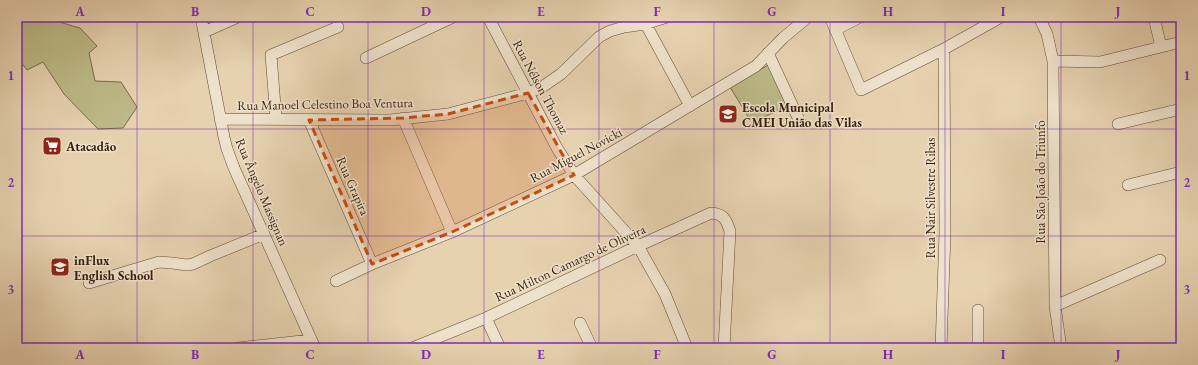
<svg xmlns="http://www.w3.org/2000/svg" width="1198" height="365" viewBox="0 0 1198 365" font-family="'EB Garamond',serif">
	<style>
		.green { fill: #bcba87; stroke: #796c49 }
		.lines { fill: none; stroke-linecap: round; stroke-linejoin: round }
		.minor-casing { stroke: #624a34; stroke-width: 12 }
		.minor { stroke: #efe2cc; stroke-width: 11 }
		.marked { fill: #c44d0c; fill-opacity: 0.2; stroke: #c44d0c; stroke-width: 3; stroke-dasharray: 8 5; stroke-linejoin: round }
		.grid { fill: none; stroke: #7b2cbf; stroke-width: 1; stroke-opacity: 0.55 }
		.labels { text-anchor: middle; dominant-baseline: central; stroke-width: 3; stroke-linejoin: round; paint-order: stroke }
		.street-label { font-size: 13px; fill: #361d0b; stroke: #efe2cc }
		.poi-label { font-size: 13px; font-weight: bold; fill: #361d0b; stroke: #efe2cc; text-anchor: start }
		.neatline { fill: none; stroke: #7b2cbf; stroke-width: 1.5 }
		.grid-label { font-size: 13px; text-anchor: middle; font-weight: bold; fill: #7b2cbf }
	</style>
	<rect width="100%" height="100%" fill="#e7d2b0"/>
	<filter id="stains"><feTurbulence type="fractalNoise" baseFrequency=".005" numOctaves="4"/><feColorMatrix values="0 0 0 0 .2 0 0 0 0 .09 0 0 0 0 .02 0 0 0 .5 -.17"/></filter>
	<radialGradient id="worn" r=".72"><stop offset=".6" stop-color="#630" stop-opacity="0"/><stop offset="1" stop-color="#630" stop-opacity=".3"/></radialGradient>
	<path class="green" d="M17,17H54L56,21L80,28L97,46L89,53L95,81L121,82L137,107L123,128L98,129L64,94L43,62L27,70L20,61L17,60Z
		M770,64L789,105L752,123L730,87Z"/>
	<g class="lines">
		<defs>
			<path id="minor" d="M201,17L224,137L227,149L234,168L315,348
				M488,17L557,148L574,175L638,246L665,294L687,348
				M830,17L861,90L944,49L1001,17
				M1039,17L1047,34L1053,61L1055,306L1061,348
				M1154,17L1161,47
				M643,19L690,106
				M835,30L860,17
				M204,32L238,17
				M768,53L800,122
				M366,58L453,17
				M1053,61L1100,62L1181,42
				M403,118L452,232
				M220,119L390,120L448,114L528,93L542,87L561,74L599,37L610,31L624,27L645,24L667,17
				M276,119L271,55L338,27
				M309,120L372,264
				M1118,124L1181,109
				M1128,185L1181,172
				M336,281L372,264L452,232L574,175L756,66L783,38L808,17
				M89,283L159,262L172,263L187,265L193,264L210,256L264,234
				M1055,306L1160,260
				M486,318L500,348
				M580,323L592,348
				M238,348L311,340
				M412,348L486,318L638,246L711,213C724,214 726,219 730,231L724,348
				M941,348L945,233L944,49
				M978,348V310"/>
		</defs>
		<use href="#minor" class="minor-casing"/>
		<use href="#minor" class="minor"/>
	</g>
	<path class="marked" d="M528,93L574,175L452,232L372,264L309,120L403,118L448,114Z"/>
	<path class="grid" d="M137,17V348M253,17V348M368,17V348M484,17V348M599,17V348M714,17V348M830,17V348M945,17V348M1061,17V348M17,129H1181M17,236H1181"/>
	<defs>
		<symbol id="school-square" viewBox="-11 -11 22 22"><rect x="-9" y="-9" width="18" height="18" rx="4" fill="#8f2418" stroke="#efe2cc"/><path d="M0-5L7-2L0 1L-7-2ZM-4 1L0 2.5L4 1V4Q0 6-4 4Z" fill="#fff"/></symbol>
		<symbol id="supermarket-square" viewBox="-11 -11 22 22"><rect x="-9" y="-9" width="18" height="18" rx="4" fill="#8f2418" stroke="#efe2cc"/><path d="M-6-5.5h2.5l.6 2H6L4.5 2H-2.5L-4.4-4H-6ZM-1.5 3.2a1.3 1.3 0 1 0 .1 0ZM3 3.2a1.3 1.3 0 1 0 .1 0Z" fill="#fff"/></symbol>
	</defs>
	<g fill-rule="evenodd">
		<use href="#school-square" x="717" y="103" width="22" height="22"/>
		<use href="#supermarket-square" x="41" y="135" width="22" height="22"/>
		<use href="#school-square" x="49" y="256" width="22" height="22"/>
	</g>
	<g class="labels">
		<g class="street-label">
			<text transform="translate(541 87) rotate(62)">Rua Nélson Thomaz</text>
			<text transform="translate(325 104) rotate(-1)">Rua Manoel Celestino Boa Ventura</text>
			<text transform="translate(576 155) rotate(-28)">Rua Miguel Novicki</text>
			<text transform="translate(1040 182) rotate(-90)">Rua São João do Triunfo</text>
			<text transform="translate(353 186) rotate(66)">Rua Grapira</text>
			<text transform="translate(262 192) rotate(67)">Rua Ângelo Massignan</text>
			<text transform="translate(930 198) rotate(-90)">Rua Nair Silvestre Ribas</text>
			<text transform="translate(570 263) rotate(-25)">Rua Milton Camargo de Oliveira</text>
		</g>
		<g class="poi-label">
			<text x="742" y="107">Escola Municipal<tspan x="742" dy="15">CMEI União das Vilas</tspan></text>
			<text x="66" y="146">Atacadão</text>
			<text x="74" y="260">inFlux<tspan x="74" dy="15">English School</tspan></text>
		</g>
	</g>
	<rect width="1198" height="365" fill="none" stroke="#e7d2b0" stroke-width="44"/>
	<rect x="22" y="22" width="1154" height="321" class="neatline"/>
	<g class="grid-label">
		<text x="80" y="16">A</text>
		<text x="195" y="16">B</text>
		<text x="310" y="16">C</text>
		<text x="426" y="16">D</text>
		<text x="541" y="16">E</text>
		<text x="657" y="16">F</text>
		<text x="772" y="16">G</text>
		<text x="888" y="16">H</text>
		<text x="1003" y="16">I</text>
		<text x="1118" y="16">J</text>
		<text x="11" y="80">1</text>
		<text x="1187" y="80">1</text>
		<text x="11" y="187">2</text>
		<text x="1187" y="187">2</text>
		<text x="11" y="294">3</text>
		<text x="1187" y="294">3</text>
		<text x="80" y="359">A</text>
		<text x="195" y="359">B</text>
		<text x="310" y="359">C</text>
		<text x="426" y="359">D</text>
		<text x="541" y="359">E</text>
		<text x="657" y="359">F</text>
		<text x="772" y="359">G</text>
		<text x="888" y="359">H</text>
		<text x="1003" y="359">I</text>
		<text x="1118" y="359">J</text>
	</g>
	<rect width="100%" height="100%" filter="url(#stains)"/>
	<rect width="100%" height="100%" fill="url(#worn)"/>
</svg>
